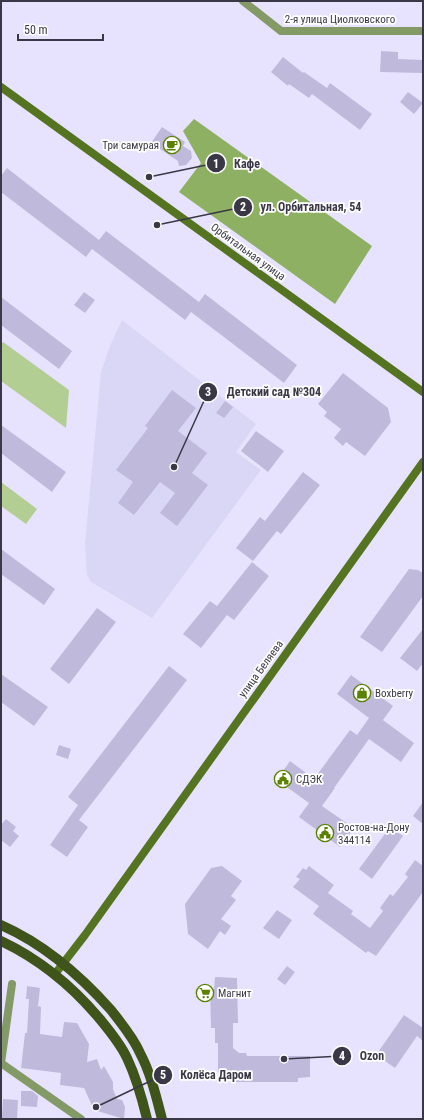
<svg xmlns="http://www.w3.org/2000/svg" width="424" height="1120" viewBox="0 0 424 1120" font-family="'Roboto Condensed',sans-serif">
	<style>
		.built { fill: #dad6f6 }
		.green { fill: #b3ce92 }
		.forest { fill: #8eb062 }
		.building { fill: #bfbadc }
		.lines { fill: none; stroke-linecap: round; stroke-linejoin: round }
		.street { stroke: #839a67; stroke-width: 8 }
		.secondary { stroke: #547421; stroke-width: 8 }
		.primary { stroke: #3e541b; stroke-width: 10 }
		.labels { text-anchor: middle; dominant-baseline: central; stroke-width: 3.5; stroke-linejoin: round; paint-order: stroke }
		.street-label { font-size: 11px; fill: #3a3846; stroke: #fff }
		.poi-label { font-size: 11px; fill: #3a3846; stroke: #fff; text-anchor: start }
		.leader { fill: none; stroke: #3a3846; stroke-width: 1.5 }
		.callout-dot { fill: #3a3846; stroke: #fff; stroke-width: 1.5 }
		.mark-label { font-size: 12px; text-anchor: middle; font-weight: bold; fill: #fff }
		.callout-label { font-size: 12px; text-anchor: middle; font-weight: bold; fill: #3a3846; stroke: #fff; stroke-width: 3.5; stroke-linejoin: round; paint-order: stroke }
	</style>
	<rect width="100%" height="100%" fill="#e7e3ff"/>
	<path class="built" d="M122,320L256,424L236,452L261,470L152,618L91,582L87,575L85,544L101,372L110,346Z"/>
	<path class="green" d="M3,342L69,390L66,428L1,381V345Z
		M1,482L37,509L26,524L1,506Z"/>
	<path class="forest" d="M194,119L372,246L335,304L179,192L201,163L183,131Z"/>
	<path class="building" d="M381,51L398,52V59L423,60V73L380,72Z
		M283,57L303,73L304,72L327,88L330,83L372,114L360,130L312,94L309,98L289,84L288,86L271,72Z
		M408,92L423,103L414,114L400,102Z
		M162,127L185,142L183,146L191,151L192,158L186,165L179,166L178,161L151,143Z
		M7,168L99,240L106,231L199,302L205,294L297,365L284,383L191,312L185,320L92,249L86,257L1,192V176Z
		M84,292L95,300L85,313L74,305Z
		M1,297L72,351L59,369L1,325Z
		M343,373L388,408L391,422L365,456L346,442L343,446L334,438L341,429L324,416L327,412L318,404Z
		M172,390L196,408L178,431L207,453L192,473L208,485L177,526L160,513L175,493L160,482L134,515L118,503L133,482L116,470L148,428L145,426Z
		M225,401L233,407L224,418L216,413Z
		M1,425L66,472L52,492L1,453Z
		M256,431L284,451L268,472L241,451Z
		M303,472L320,485L281,534L277,531L253,561L236,548L260,517L265,521Z
		M1,549L55,589L44,605L1,574Z
		M252,562L269,576L234,620L227,615L201,648L183,634L210,601L217,606Z
		M409,569L418,570L423,573V596L382,652L360,637Z
		M97,608L116,622L69,684L50,669Z
		M423,629V663L417,671L400,658Z
		M169,666L187,680L79,820L88,827L67,857L50,845L78,805L68,797Z
		M1,674L48,707L34,726L1,702Z
		M351,675L393,706L383,720L414,743L401,762L369,739L334,788H335L322,806L354,828L340,847L299,817L309,803L277,780L290,761L314,779L350,730L357,735L369,718L337,694Z
		M59,745L71,749L68,759L56,755Z
		M423,802V824L413,816Z
		M6,819L16,827L13,831L19,836L10,847L1,840V825Z
		M390,827L403,836L372,879L359,869Z
		M415,860L423,866V892L376,956L368,951L366,953L313,914L319,906L293,887L300,879L296,877L303,868L306,870L309,866L334,885L328,893L353,911L351,914L370,928L383,911L380,908L390,894L393,896L408,877L405,874Z
		M222,866L242,881L231,896L236,900L221,919L231,926L225,935L220,931L208,949L188,934L185,904L211,868Z
		M277,910L292,920L279,939L263,928Z
		M287,966L295,972L285,985L277,979Z
		M215,977L237,978L238,1023H233V1048L239,1053H246L247,1056H310V1077L298,1078V1082H236L233,1079H223V1073H218V1043H215V1028H211L210,989H214Z
		M27,986L40,988L38,1006L41,1007L40,1034L62,1037L64,1022L77,1023L89,1044L87,1062L97,1059L101,1070L104,1066L113,1082V1089L117,1099L122,1100L125,1107L124,1119L94,1110L84,1088L60,1085L61,1073L21,1068L25,1033H27L29,999H26Z
		M404,1015L423,1028V1041L417,1036L395,1068L376,1055Z
		M21,1091H32L38,1096L37,1107L21,1106Z
		M3,1099L18,1100L17,1119H2Z"/>
	<g class="lines">
		<path class="street" d="M243,1L281,31H423
			M1,1063L81,1119
			M1,1063L12,984"/>
		<path class="secondary" d="M1,87L423,392
			M55,974L85,935L423,462"/>
		<path class="primary" d="M1,925C44,944 80,975 111,1010C121,1023 133,1037 140,1053C151,1074 156,1096 162,1119
			M1,941C39,959 72,986 99,1018C109,1030 120,1043 127,1058C136,1077 142,1098 147,1119"/>
	</g>
	<defs>
		<symbol id="cafe-ring" viewBox="-11 -11 22 22"><circle r="9.5" fill="#fff" stroke="#598102" stroke-width="1.5"/><path d="M-5.5-4.5H6V0H3Q3 3.5 0 3.5H-2.5Q-5.5 3.5-5.5 0ZM3-3.2v2h1.7v-2ZM-6 4.5H4V6H-6Z" fill="#598102"/></symbol>
		<symbol id="shop-ring" viewBox="-11 -11 22 22"><circle r="9.5" fill="#fff" stroke="#598102" stroke-width="1.5"/><path d="M-5-2.5h2.3a2.7 3.5 0 0 1 5.4 0H5L5.5 6h-11ZM-1.5-2.5h3a1.5 2.3 0 0 0-3 0Z" fill="#598102"/></symbol>
		<symbol id="civic-ring" viewBox="-11 -11 22 22"><circle r="9.5" fill="#fff" stroke="#598102" stroke-width="1.5"/><path d="M-.6-6.5H3V-4.5H.6V-3L4-1V1h2V6H-6V1h2V-1L-.6-3ZM-1.2 2.5V6h2.4V2.5Z" fill="#598102"/></symbol>
		<symbol id="supermarket-ring" viewBox="-11 -11 22 22"><circle r="9.5" fill="#fff" stroke="#598102" stroke-width="1.5"/><path d="M-6-5.5h2.5l.6 2H6L4.5 2H-2.5L-4.4-4H-6ZM-1.5 3.2a1.3 1.3 0 1 0 .1 0ZM3 3.2a1.3 1.3 0 1 0 .1 0Z" fill="#598102"/></symbol>
	</defs>
	<g fill-rule="evenodd">
		<use href="#cafe-ring" x="162" y="135" width="20" height="20"/>
		<use href="#shop-ring" x="352" y="683" width="20" height="20"/>
		<use href="#civic-ring" x="273" y="769" width="20" height="20"/>
		<use href="#civic-ring" x="315" y="823" width="20" height="20"/>
		<use href="#supermarket-ring" x="195" y="983" width="20" height="20"/>
	</g>
	<g class="labels">
		<g class="street-label">
			<text x="340" y="19">2-я улица Циолковского</text>
			<text transform="translate(248 252) rotate(36)">Орбитальная улица</text>
			<text transform="translate(261 669) rotate(-54)">улица Беляева</text>
		</g>
		<g class="poi-label">
			<text x="159" y="145" text-anchor="end">Три самурая</text>
			<text x="375" y="693">Boxberry</text>
			<text x="296" y="779">СДЭК</text>
			<text x="338" y="827">Ростов-на-Дону<tspan x="338" dy="13">344114</tspan></text>
			<text x="218" y="993">Магнит</text>
		</g>
	</g>
	<path class="leader" d="M149 177L216 163M157 225L243 207M174 467L208 392M284 1059L342 1056M96 1107L163 1075"/>
	<g class="callout-dot">
		<circle cx="149" cy="177" r="4"/>
		<circle cx="157" cy="225" r="4"/>
		<circle cx="174" cy="467" r="4"/>
		<circle cx="284" cy="1059" r="4"/>
		<circle cx="96" cy="1107" r="4"/>
		<circle cx="216" cy="163" r="10"/>
		<circle cx="243" cy="207" r="10"/>
		<circle cx="208" cy="392" r="10"/>
		<circle cx="342" cy="1056" r="10"/>
		<circle cx="163" cy="1075" r="10"/>
	</g>
	<g class="mark-label">
		<text x="216" y="168">1</text>
		<text x="243" y="211">2</text>
		<text x="208" y="396">3</text>
		<text x="342" y="1060">4</text>
		<text x="163" y="1079">5</text>
	</g>
	<g class="callout-label">
		<text x="247" y="168">Кафе</text>
		<text x="311" y="211">ул. Орбитальная, 54</text>
		<text x="274" y="396">Детский сад №304</text>
		<text x="372" y="1060">Ozon</text>
		<text x="216" y="1079">Колёса Даром</text>
	</g>
	<rect width="424" height="1120" fill="none" stroke="#3a3846" stroke-width="4"/>
	<path d="M18 34v6h85v-6" fill="none" stroke="#3a3846" stroke-width="2"/>
	<text x="24" y="34" font-size="12" fill="#3a3846" stroke="#ffffff" stroke-width="3" paint-order="stroke">50 m</text>
</svg>
